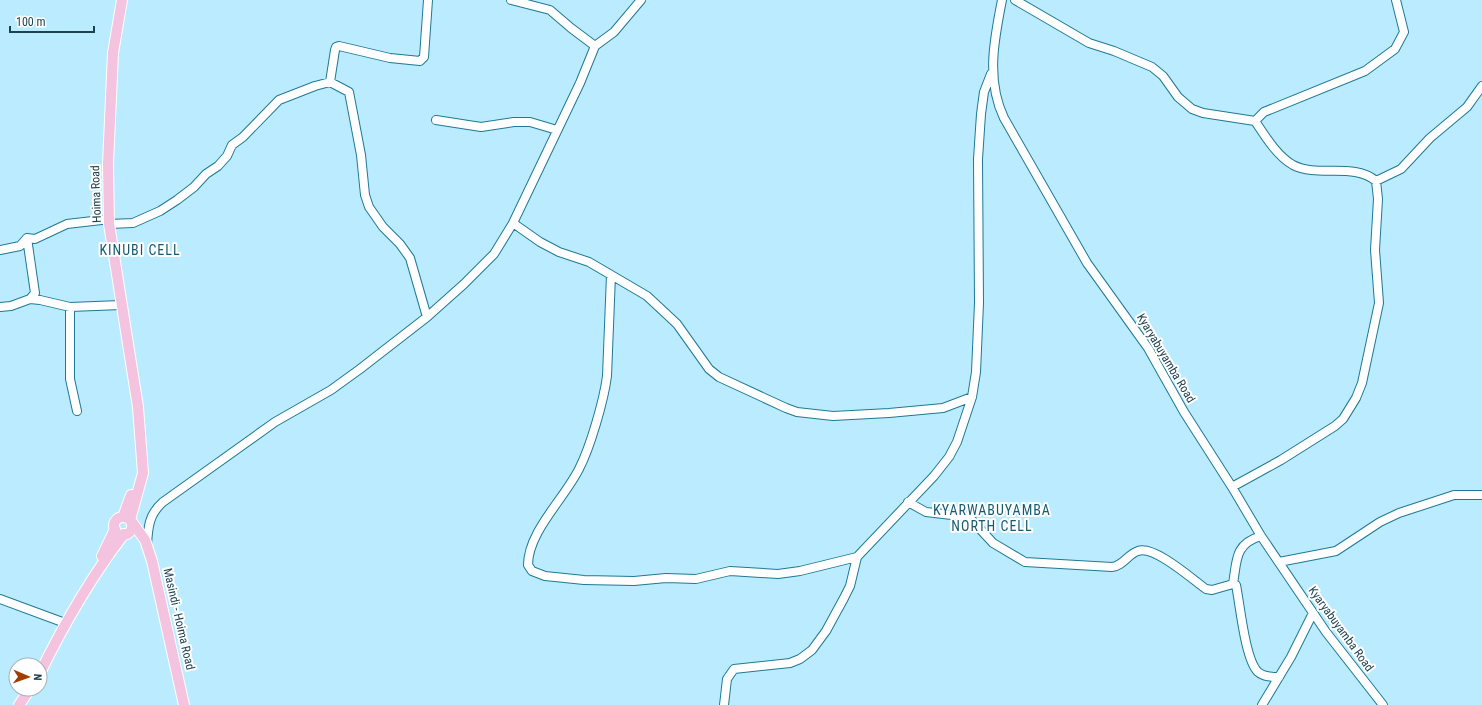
<svg xmlns="http://www.w3.org/2000/svg" width="1482" height="705" font-family="'Roboto Condensed',sans-serif">
	<style>
		.lines { fill: none; stroke-linecap: round; stroke-linejoin: round }
		.minor-casing { stroke: #1d7996; stroke-width: 10 }
		.major-casing { stroke: #fff; stroke-width: 12 }
		.minor { stroke: #fff; stroke-width: 8 }
		.major { stroke: #f3c3df; stroke-width: 10 }
		.labels { text-anchor: middle; stroke-width: 4; stroke-linejoin: round; paint-order: stroke }
		.street-label { font-size: 12px; fill: #1e414e; stroke: #fff }
		.quarter-label { font-size: 14px; letter-spacing: 1px; fill: #175b71; stroke: #fff }
	</style>
	<rect width="100%" height="100%" fill="#bbebfe"/>
	<g class="lines">
		<g class="minor-casing">
			<path id="minor" d="M 511,0 L 550,10 L 571,28 L 595,46
				M 1002,0 C 994,40 986,80 1004,118 L 1087,263 L 1148,348 L 1184,412 L 1232,487 L 1261,536 L 1326,632 L 1383,705
				M 1015,0 L 1089,43 L 1114,51 L 1152,67 L 1163,76 L 1178,97 L 1192,109 L 1203,113 L 1255,121
				M 330,82 L 335,50 L 336,47 L 339,46 L 390,58 L 420,61 L 424,57 L 428,0
				M 436,120 L 481,127 L 514,122 L 530,122 L 557,130
				M 1376,181 L 1401,169 L 1430,138 L 1467,107 L 1482,86
				M 513,223 L 540,242 L 559,252 L 589,262 L 647,296 L 677,324 L 709,369 L 719,377 L 786,408 L 797,412 L 833,416 L 889,413 L 943,408 L 972,397
				M 109,224 L 133,223 L 160,211 L 177,200 L 194,187 L 206,174 L 218,166 L 227,156 L 232,145 L 243,137 L 279,100 L 315,86 L 330,82 L 349,92 L 361,155 L 365,195 L 369,207 L 383,227 L 400,244 L 410,258 L 427,317
				M 27,238 L 35,293 L 30,299 L 40,300 L 70,307 L 121,305
				M 0,250 L 20,246 L 27,238 L 35,239 L 67,224 L 110,219
				M 611,275 L 607,376 C 604,400 590,448 579,469 C 564,499 528,532 528,565 L 532,571 L 545,576 L 584,580 L 634,581 L 666,578 L 696,579 L 730,571 L 778,574 L 800,571 L 857,557
				M 0,307 L 11,306 L 30,299
				M 70,307 L 70,379 L 77,411
				M 1232,487 L 1281,460 L 1335,426 L 1343,419 L 1356,398 L 1362,383 L 1379,303 L 1375,250 L 1378,199 L 1376,181 C 1354,162 1318,178 1293,165 C 1277,156 1265,136 1255,121 L 1264,112 L 1365,71 L 1395,49 L 1404,32 L 1396,0
				M 908,502 L 926,512 L 969,517 L 993,543 L 1025,562 L 1112,567 C 1123,566 1128,554 1138,551 C 1154,545 1192,579 1206,589 L 1212,590 L 1233,584
				M 1261,536 C 1234,544 1237,561 1233,584 L 1236,585 C 1240,604 1245,660 1258,672 C 1264,677 1272,677 1279,677
				M 147,545 C 148,527 149,514 163,502 L 275,422 L 331,390 L 360,369 L 427,317 L 464,284 L 494,254 L 513,223 L 580,83 L 595,46 L 614,32 L 641,0
				M 1279,562 L 1336,551 L 1380,522 L 1399,513 L 1454,495 L 1482,495
				M 0,599 L 65,623
				M 724,705 L 727,679 L 734,669 L 790,663 L 800,659 L 812,650 L 826,631 L 844,598 L 850,586 L 857,557 L 934,476 L 949,457 L 957,442 L 972,397 L 976,372 L 979,303 L 978,159 L 981,114 L 984,92 L 991,74
				M 1262,705 L 1291,657 L 1313,613"/>
		</g>
		<g class="major-casing">
			<path id="major" d="M 122,0 L 113,53 L 108,164 L 109,224 L 138,407 L 143,473 L 130,520
				M 123,517 L 131,495
				M114 526a9 9 0 1 1 18 0a9 9 0 1 1-18 0Z
				M 132,522 L 145,540 L 152,561 L 184,705
				M 102,556 L 115,529
				M 40,673 C 64,624 91,577 124,534
				M 19,705 L 30,689"/>
		</g>
		<use href="#minor" class="minor"/>
		<use href="#major" class="major"/>
	</g>
	<g class="labels">
		<g class="street-label">
			<text transform="translate(96 194) rotate(-92)" y="4">Hoima Road</text>
			<text transform="translate(1166 358) rotate(59)" y="4">Kyaryabuyamba Road</text>
			<text transform="translate(179 619) rotate(77)" y="4">Masindi - Hoima Road</text>
			<text transform="translate(1341 629) rotate(54)" y="4">Kyaryabuyamba Road</text>
		</g>
		<g class="quarter-label">
			<text x="140" y="255">KINUBI CELL</text>
			<text x="992" y="515">KYARWABUYAMBA<tspan x="992" dy="16">NORTH CELL</tspan></text>
		</g>
	</g>
	<g transform="translate(28 677) rotate(92)"><circle r="19" fill="#ffffff" stroke="#a5b3b8"/>
	<path d="M0-3L7 15L0 10L-7 15Z" fill="#a03d00"/>
	<text y="-6" font-size="11" font-weight="bold" text-anchor="middle" fill="#1e414e">N</text>
	</g>
	<path d="M10 26v6h84v-6" fill="none" stroke="#1e414e" stroke-width="2"/>
	<text x="16" y="26" font-size="12" fill="#1e414e" stroke="#ffffff" stroke-width="3" paint-order="stroke">100 m</text>
</svg>
